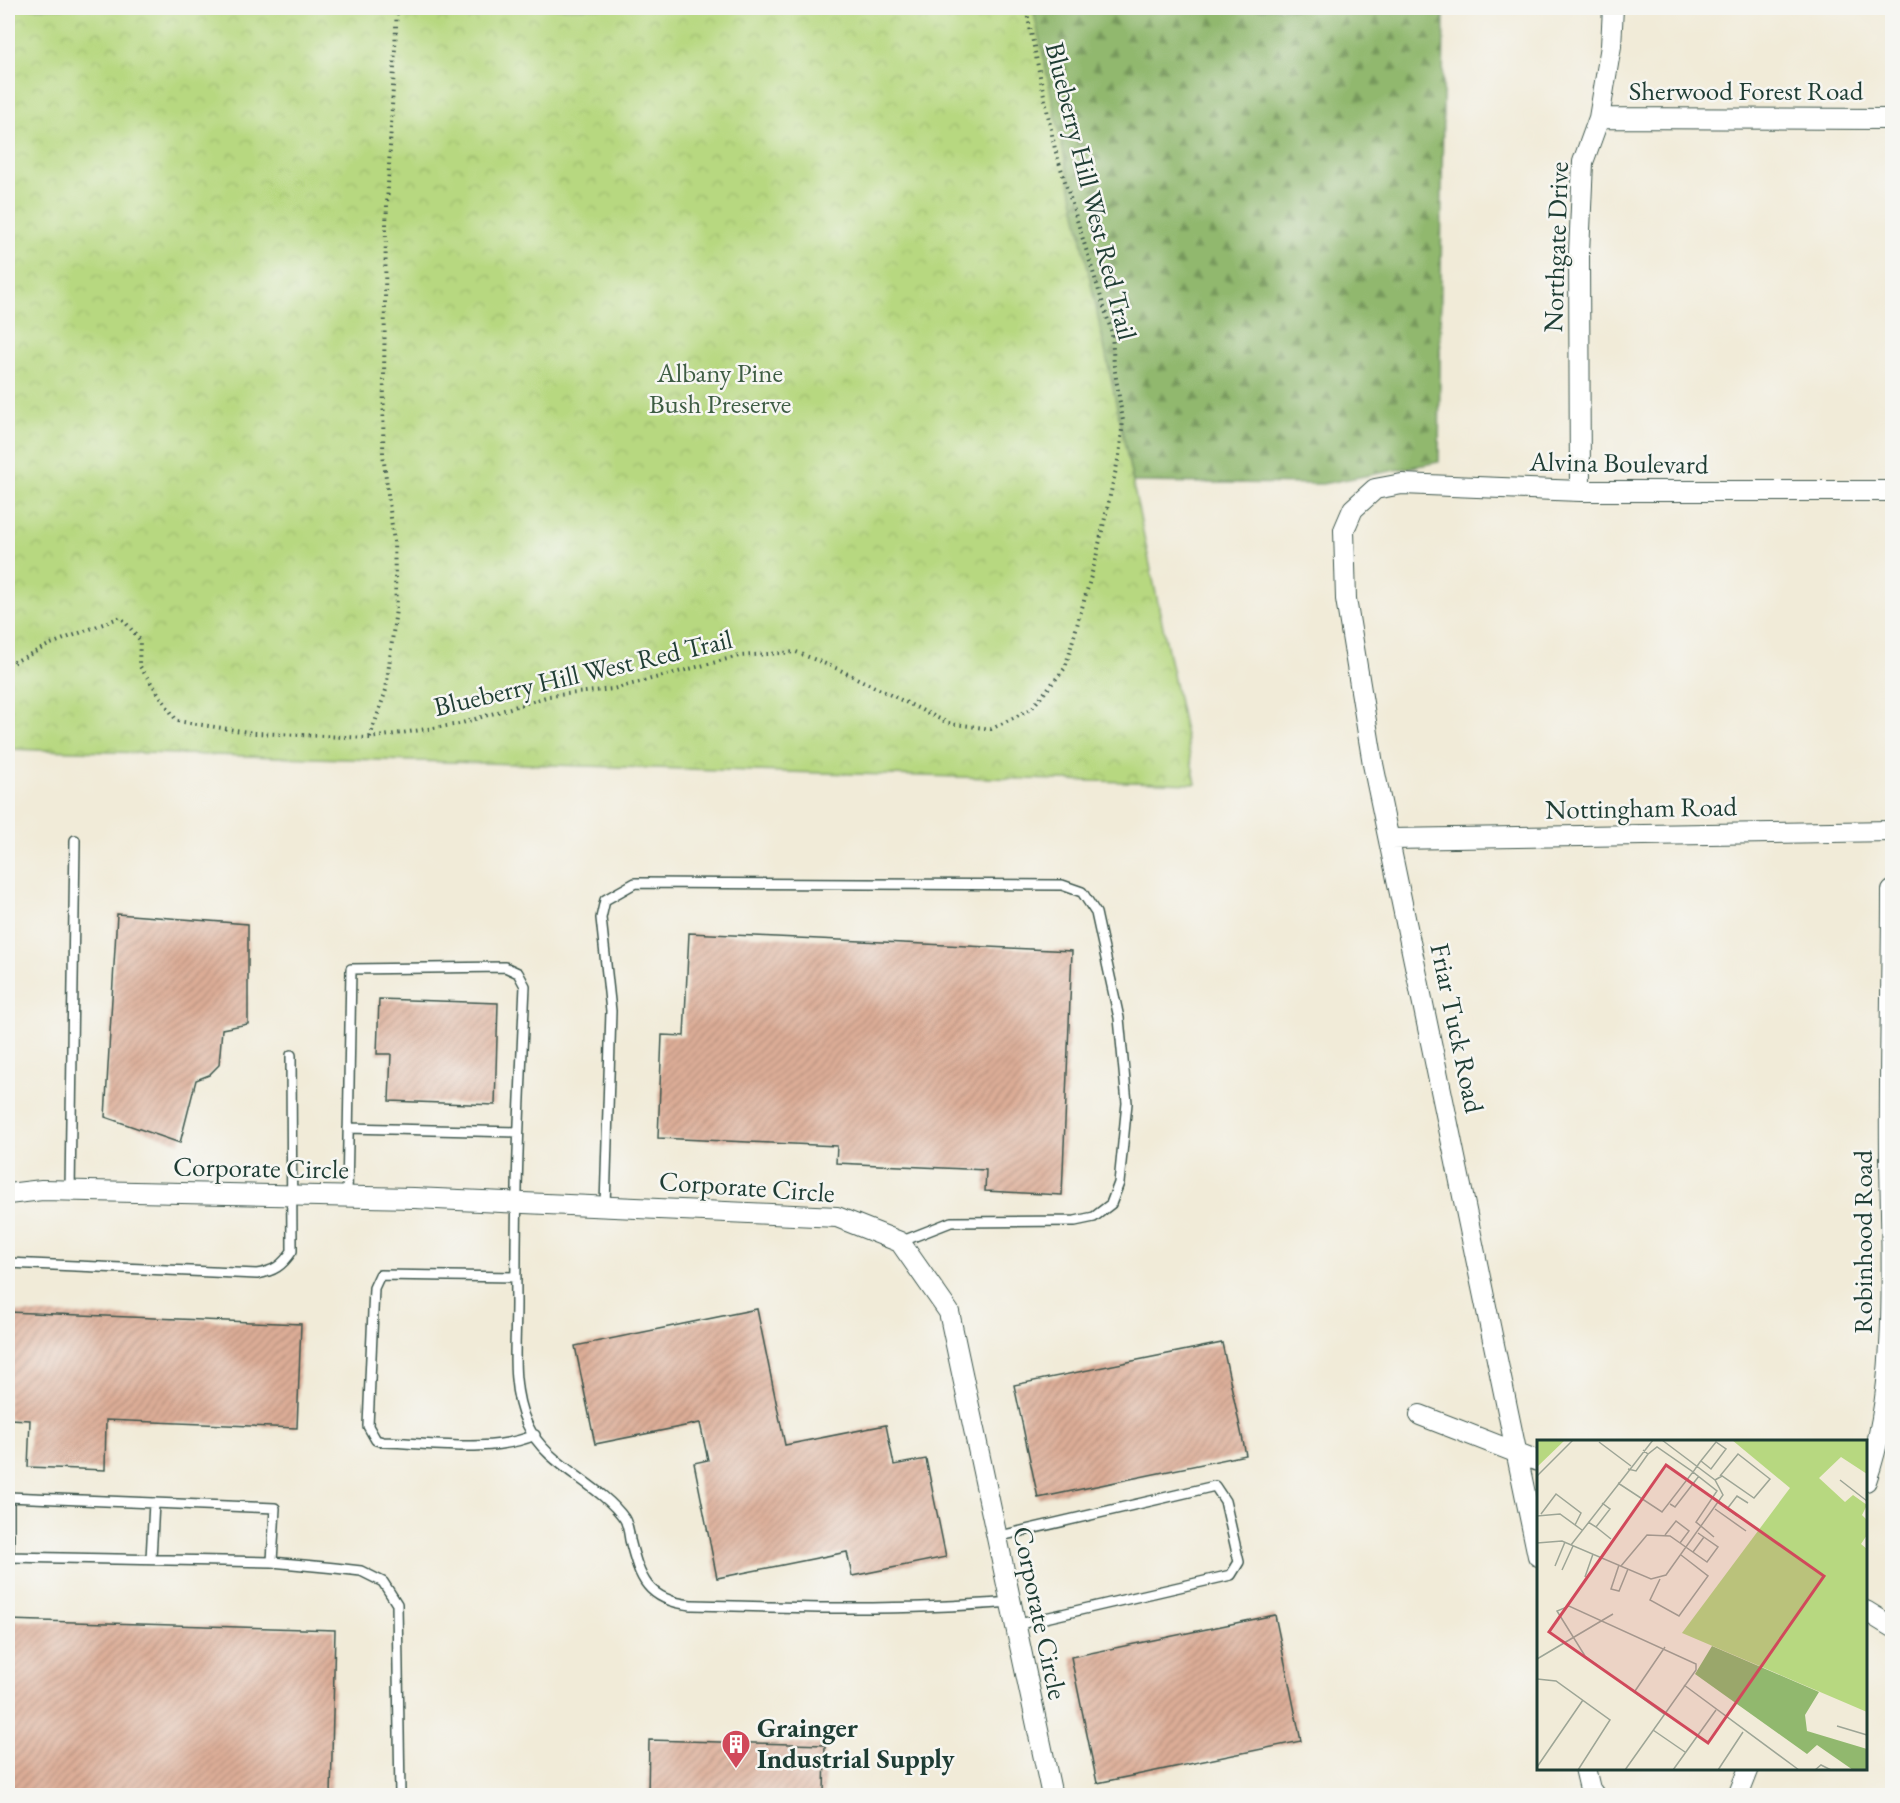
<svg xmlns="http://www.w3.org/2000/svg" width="1900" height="1803" font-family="'EB Garamond',serif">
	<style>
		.forest { fill: url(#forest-firs); stroke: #587a51; stroke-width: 1.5 }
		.park { fill: url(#park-crowns); stroke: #6b8a5a; stroke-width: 1.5 }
		.building { fill: url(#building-hatch) }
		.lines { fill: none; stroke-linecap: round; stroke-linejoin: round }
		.lane-casing { stroke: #3e574d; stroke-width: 12 }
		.street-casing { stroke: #3e574d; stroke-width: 22 }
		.path { stroke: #3e574d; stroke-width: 4; stroke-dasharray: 1.5 4.5; stroke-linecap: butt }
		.lane { stroke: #fff; stroke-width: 9 }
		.street { stroke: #fff; stroke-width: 20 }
		.labels { text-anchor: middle; stroke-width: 5; stroke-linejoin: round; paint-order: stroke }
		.street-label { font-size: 27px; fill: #1f3d34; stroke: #f6f6f2 }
		.park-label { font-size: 27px; fill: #3d5c43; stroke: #f6f6f2 }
		.poi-label { font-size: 27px; font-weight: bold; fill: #1f3d34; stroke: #f6f6f2; text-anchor: start }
		.inset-road { fill: none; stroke: #9da596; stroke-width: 1.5 }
		.view { fill: #d1495b; fill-opacity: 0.15; stroke: #d1495b; stroke-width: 3 }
		.inset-edge { fill: none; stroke: #1f3d34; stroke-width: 3 }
	</style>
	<defs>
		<pattern id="forest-firs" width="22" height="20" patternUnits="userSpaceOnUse" patternTransform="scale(1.5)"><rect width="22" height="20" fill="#91b86e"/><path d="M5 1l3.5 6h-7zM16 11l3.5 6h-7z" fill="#76975b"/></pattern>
		<pattern id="park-crowns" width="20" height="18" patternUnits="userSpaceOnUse" patternTransform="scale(1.5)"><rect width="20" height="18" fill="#b7d880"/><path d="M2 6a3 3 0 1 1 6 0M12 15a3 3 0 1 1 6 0" fill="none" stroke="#9dba6f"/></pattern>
		<pattern id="building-hatch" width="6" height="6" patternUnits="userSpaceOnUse" patternTransform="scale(1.5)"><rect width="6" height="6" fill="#ddad97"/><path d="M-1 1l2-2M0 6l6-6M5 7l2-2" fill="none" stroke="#b38e7c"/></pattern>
	</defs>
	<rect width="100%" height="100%" fill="#f6f6f2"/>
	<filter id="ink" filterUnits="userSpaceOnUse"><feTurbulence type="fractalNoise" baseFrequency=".0167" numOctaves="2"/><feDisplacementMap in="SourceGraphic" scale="12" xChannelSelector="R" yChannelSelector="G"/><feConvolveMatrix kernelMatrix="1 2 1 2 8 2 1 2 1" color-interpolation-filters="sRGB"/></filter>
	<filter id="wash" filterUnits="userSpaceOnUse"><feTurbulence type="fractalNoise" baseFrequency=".008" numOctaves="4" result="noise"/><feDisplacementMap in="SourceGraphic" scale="24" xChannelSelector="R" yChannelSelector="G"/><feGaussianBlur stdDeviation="1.35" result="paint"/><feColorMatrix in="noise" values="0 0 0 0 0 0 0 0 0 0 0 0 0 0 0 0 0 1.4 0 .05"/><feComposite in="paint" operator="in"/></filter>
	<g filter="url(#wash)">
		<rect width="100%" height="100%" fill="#f1ebd8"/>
		<path class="forest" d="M 1033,8 L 1444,8 L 1439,462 L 1322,484 L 1133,482 Z"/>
		<path class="park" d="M 8,8 L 1033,8 L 1196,784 L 8,749 Z"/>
		<g id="blocks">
			<path class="building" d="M 117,914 L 248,924 L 248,1024 L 222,1029 L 219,1065 L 209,1075 L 196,1080 L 180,1143 L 105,1117 Z
				M 689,933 L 1072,951 L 1062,1195 L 985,1191 L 986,1170 L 836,1163 L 837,1146 L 658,1138 L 662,1035 L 684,1036 Z
				M 379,999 L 498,1003 L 495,1105 L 389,1101 L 391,1054 L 377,1054 Z
				M 757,1309 L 785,1445 L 886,1425 L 894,1465 L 926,1459 L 946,1557 L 852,1576 L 847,1552 L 717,1578 L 694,1463 L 708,1460 L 700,1423 L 595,1444 L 575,1346 Z
				M 8,1312 L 301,1324 L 297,1428 L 106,1420 L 105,1470 L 28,1467 L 30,1420 L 8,1419 Z
				M 1222,1343 L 1246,1455 L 1038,1498 L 1014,1385 Z
				M 1275,1615 L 1301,1741 L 1097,1783 L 1071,1657 Z
				M 8,1620 L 335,1630 L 331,1796 L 8,1796 Z
				M 649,1740 L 825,1745 L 824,1796 L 648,1796 Z"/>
		</g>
	</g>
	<g filter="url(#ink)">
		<use href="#blocks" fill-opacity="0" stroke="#3e574d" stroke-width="1.5"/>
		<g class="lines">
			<g class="lane-casing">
				<path id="lane" d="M 348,1128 L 518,1132
					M 70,1191 L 75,840
					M 347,1197 L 351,969 L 505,967 L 518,973 L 525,986 C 520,1092 515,1197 516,1303 C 516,1343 510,1387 527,1424 C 546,1466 598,1482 624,1518 C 628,1524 629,1533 630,1540 C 640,1579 647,1600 691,1605 C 798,1608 903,1611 1010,1602
					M 605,1206 L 611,1011 L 601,918 L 605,900 L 635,883 L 1062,885 L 1082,892 L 1096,913 L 1119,1018 L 1127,1103 L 1119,1183 L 1111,1204 L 1094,1217 L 1075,1221 L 951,1222 L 900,1242
					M 8,1263 L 257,1274 C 274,1271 282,1266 292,1251 L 291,1055
					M 516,1277 L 380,1275 L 374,1288 L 368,1426 L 376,1440 L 383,1442 C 432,1443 490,1454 535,1435
					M 8,1497 L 275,1508 L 272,1562
					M 9,1497 L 9,1557
					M 996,1537 L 1215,1486 L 1225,1501 L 1239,1562 L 1231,1575 L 1015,1625
					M 8,1557 L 272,1562 L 335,1568 L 361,1571 L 383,1582 L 397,1604 L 400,1796
					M 151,1559 L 154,1503"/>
			</g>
			<g class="street-casing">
				<path id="street" d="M 1599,118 L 1892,119
					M 1580,491 L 1579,253 L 1583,162 L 1599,118 L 1611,46 L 1613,8
					M 1391,839 L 1892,831
					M 8,1194 L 42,1190 L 414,1198 L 837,1217 L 900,1242 L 949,1312 L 1052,1796
					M 1420,1415 L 1538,1461
					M 1866,1481 C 1900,1386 1891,1257 1890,1156 C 1889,1068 1892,979 1892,891
					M 1538,1556 L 1373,764 L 1346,599 L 1344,530 L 1353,509 L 1375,489 L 1402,484 L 1580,491 L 1892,491
					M 1866,1611 L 1892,1627
					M 1585,1768 L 1590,1789 L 1595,1796
					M 1738,1796 L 1749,1768"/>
			</g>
			<path class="path" d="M 8,665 L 51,644 L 121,617 L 140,640 L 139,665 L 177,721 L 254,733 L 370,738 L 459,724 L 549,696 L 613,689 L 739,656 L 796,652 L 838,669 L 948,723 L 991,729 L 1031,709 L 1065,668 L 1095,562 L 1119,456 L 1123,421 L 1114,366 L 1112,333 L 1055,149 L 1026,8
				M 370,737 L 386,690 L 396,609 L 394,542 L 383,454 L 386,225 L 397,8"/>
			<use href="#lane" class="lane"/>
			<use href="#street" class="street"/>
		</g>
	</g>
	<defs>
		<g id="building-pin" transform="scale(1.5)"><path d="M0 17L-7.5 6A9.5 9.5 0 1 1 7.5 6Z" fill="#d1495b" stroke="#f6f6f2"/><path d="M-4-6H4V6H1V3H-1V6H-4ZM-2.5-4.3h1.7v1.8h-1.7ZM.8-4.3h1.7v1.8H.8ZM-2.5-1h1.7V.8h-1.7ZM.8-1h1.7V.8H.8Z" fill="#fff"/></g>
	</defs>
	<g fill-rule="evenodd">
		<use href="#building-pin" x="736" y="1744"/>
	</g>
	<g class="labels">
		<g class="street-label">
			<text x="1746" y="100">Sherwood Forest Road</text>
			<text transform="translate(1091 191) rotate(76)" y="9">Blueberry Hill West Red Trail</text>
			<text transform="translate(1556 247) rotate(-88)" y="9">Northgate Drive</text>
			<text transform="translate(1619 463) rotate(1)" y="9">Alvina Boulevard</text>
			<text transform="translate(583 673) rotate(-13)" y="9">Blueberry Hill West Red Trail</text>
			<text transform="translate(1641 808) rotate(-1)" y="9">Nottingham Road</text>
			<text transform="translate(1457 1028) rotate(78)" y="9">Friar Tuck Road</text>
			<text transform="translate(261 1168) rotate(1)" y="9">Corporate Circle</text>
			<text transform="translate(747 1187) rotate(4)" y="9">Corporate Circle</text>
			<text transform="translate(1863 1242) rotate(-90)" y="9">Robinhood Road</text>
			<text transform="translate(1040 1613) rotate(78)" y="9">Corporate Circle</text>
		</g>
		<g class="park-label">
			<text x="720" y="382">Albany Pine<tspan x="720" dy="31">Bush Preserve</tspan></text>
		</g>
		<g class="poi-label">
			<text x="757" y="1737">Grainger<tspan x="757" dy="31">Industrial Supply</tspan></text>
		</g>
	</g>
	<g transform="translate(1537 1440)">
		<rect width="330" height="330" fill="#f1ebd8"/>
		<path d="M 175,206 L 282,252 L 268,275 L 270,291 L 330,309 L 330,330 L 316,330 L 280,305 L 270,314 L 158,234 Z" fill="#91b86e"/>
		<path d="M 0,0 L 28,0 L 0,27 ZM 195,0 L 330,0 L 330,34 L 304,17 L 282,38 L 308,62 L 316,55 L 330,65 L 325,75 L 330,80 L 330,95 L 324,104 L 330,109 L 330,272 L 145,193 L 253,48 Z" fill="#b7d880"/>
		<path class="inset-road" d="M 62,2 L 94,26M 164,21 L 174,29 L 189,9 L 179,2 L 163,22 L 156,32 L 180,51 L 159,82 L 177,97M 91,29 L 99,31 L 111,14M 0,36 L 36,0M 178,40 L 185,36 L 217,58 L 233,39 L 201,14 L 183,36M 303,40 L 330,61M 81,43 L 125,72 L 156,32 L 120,7 L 111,14 L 106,10M 182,63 L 200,76M 133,64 L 138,67 L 162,36M 178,69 L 209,91M 190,69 L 200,56 L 211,63M 4,74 L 19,54 L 44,73 L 38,85M 0,76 L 23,74 L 45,90M 51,82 L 59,87 L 73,69 L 65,63M 59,87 L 74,99M 128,95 L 139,81 L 152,91 L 143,103M 0,103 L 25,101 L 114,139 L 129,135 L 186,55 L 178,40 L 125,0M 34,105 L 116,0M 156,112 L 167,97M 82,125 L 74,149 L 82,151 L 91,129M 18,126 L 28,102M 84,126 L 110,95 L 133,96 L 170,122 L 181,107 L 161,93M 25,130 L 36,106M 48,137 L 56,114M 123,139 L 113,160 L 142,176 L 171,136 L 144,115M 0,219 L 76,174M 0,239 L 19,241 L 73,280 L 41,330M 0,241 L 0,264M 147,245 L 262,330M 98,251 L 128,207M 300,286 L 330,295M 116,290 L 148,312M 0,327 L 46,260M 88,330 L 159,230 L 159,224 L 32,166 L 20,171 L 48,216 L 127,274M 136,330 L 179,270M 181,330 L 206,292M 278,330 L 284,325 L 294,330"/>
		<path class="view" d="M 129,25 L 287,136 L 171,303 L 12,192 Z"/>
		<rect width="330" height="330" class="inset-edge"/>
	</g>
	<rect width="1900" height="1803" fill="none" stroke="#f6f6f2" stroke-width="30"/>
</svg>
